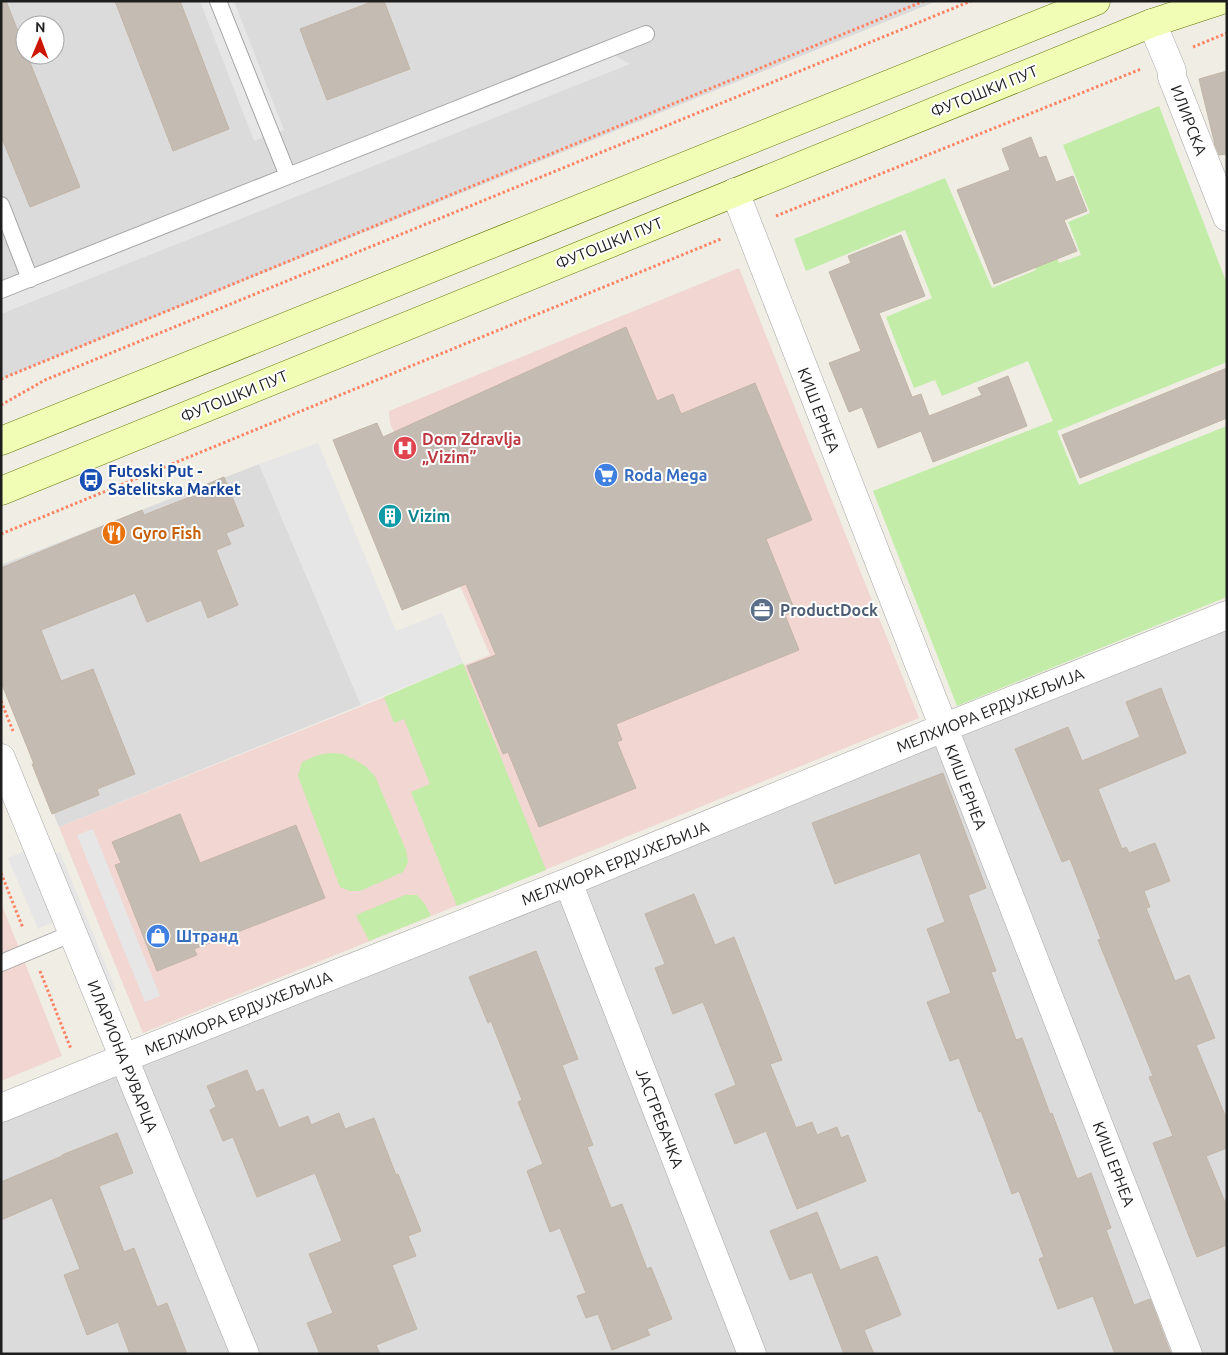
<svg xmlns="http://www.w3.org/2000/svg" width="1228" height="1355" font-family="Ubuntu,sans-serif">
	<style>
		.residential { fill: #dcdbdb; fill-rule: evenodd }
		.commercial { fill: #f1d6d2 }
		.grass { fill: #c2eca7 }
		.parking { fill: #e6e6e6 }
		.building { fill: #c4bcb3; stroke: #c2b5a5 }
		.lines { fill: none; stroke-linecap: round; stroke-linejoin: round }
		.lane-casing { stroke: #a5a5a5; stroke-width: 18 }
		.street-casing { stroke: #a5a5a5; stroke-width: 29 }
		.secondary-casing { stroke: #607a00; stroke-width: 29 }
		.path { stroke: #ff8465; stroke-width: 3; stroke-dasharray: 2.5 2.5; stroke-linecap: butt }
		.lane { stroke: #fff; stroke-width: 16 }
		.street { stroke: #fff; stroke-width: 28 }
		.secondary { stroke: #f1fcb5; stroke-width: 28 }
		.labels { text-anchor: middle; stroke-width: 4; stroke-linejoin: round; paint-order: stroke }
		.street-label { font-size: 16px; fill: #1e1e1e; stroke: #fff }
		.health-label { font-size: 16px; font-weight: bold; fill: #be3a42; stroke: #fff; text-anchor: start }
		.transit-label { font-size: 16px; font-weight: bold; fill: #164399; stroke: #fff; text-anchor: start }
		.shop-label { font-size: 16px; font-weight: bold; fill: #366cbe; stroke: #fff; text-anchor: start }
		.culture-label { font-size: 16px; font-weight: bold; fill: #0d838f; stroke: #fff; text-anchor: start }
		.food-label { font-size: 16px; font-weight: bold; fill: #c56008; stroke: #fff; text-anchor: start }
		.service-label { font-size: 16px; font-weight: bold; fill: #4e5e75; stroke: #fff; text-anchor: start }
	</style>
	<rect width="100%" height="100%" fill="#efede4"/>
	<path class="residential" d="M 1,1 L 937,1 L 1,379 ZM 25,25 L 55,25 L 55,55 L 25,55 Z
		M 259,464 L 361,705 L 59,827 L 1,682 L 1,565 Z
		M 1227,628 L 1227,1354 L 1,1354 L 1,1119 Z"/>
	<path class="commercial" d="M 739,268 L 919,718 L 143,1033 L 59,827 L 490,655 L 390,423 L 389,411 Z
		M 1,903 L 62,1056 L 1,1081 Z"/>
	<path class="grass" d="M 1159,106 L 1227,284 L 1227,362 L 1057,431 L 1079,485 L 1227,426 L 1227,597 L 957,706 L 873,491 L 1053,421 L 1028,361 L 942,396 L 935,380 L 914,388 L 886,317 L 932,298 L 905,230 L 806,271 L 794,239 L 945,178 L 992,288 L 1036,270 L 1032,258 L 1053,250 L 1059,263 L 1081,255 L 1068,222 L 1090,213 L 1063,145 Z
		M 463,663 L 546,870 L 457,906 L 411,792 L 430,784 L 404,719 L 394,723 L 384,697 Z
		M 330,753 L 343,754 L 353,759 L 365,766 L 375,776 L 406,850 L 408,862 L 403,872 L 360,891 L 350,891 L 340,887 L 298,776 L 302,762 L 318,755 Z
		M 405,895 L 417,895 L 425,904 L 431,916 L 369,941 L 356,915 Z"/>
	<path class="parking" d="M 200,1 L 234,1 L 284,130 L 254,141 Z
		M 605,50 L 630,64 L 1,314 L 1,290 Z
		M 318,443 L 396,631 L 442,613 L 463,663 L 361,705 L 259,464 Z
		M 93,829 L 160,996 L 145,1002 L 77,835 Z
		M 37,846 L 42,858 L 60,852 L 116,990 L 99,997 L 66,916 L 38,929 L 8,858 Z"/>
	<path class="building" d="M 1,1 L 6,1 L 25,49 L 25,55 L 27,55 L 80,187 L 30,207 L 1,136 Z
		M 115,1 L 180,1 L 229,129 L 173,151 Z
		M 374,1 L 384,1 L 410,69 L 327,100 L 300,29 Z
		M 1227,71 L 1227,154 L 1219,155 L 1215,145 L 1199,79 Z
		M 1031,137 L 1039,158 L 1046,156 L 1056,182 L 1073,176 L 1087,211 L 1064,220 L 1077,251 L 994,284 L 957,190 L 1010,170 L 1002,149 Z
		M 901,235 L 925,296 L 879,313 L 912,397 L 921,394 L 929,416 L 982,395 L 978,388 L 1008,376 L 1027,426 L 933,462 L 921,431 L 878,448 L 862,407 L 849,412 L 829,363 L 861,351 L 829,272 L 851,263 L 848,256 Z
		M 626,327 L 657,401 L 673,394 L 681,414 L 755,383 L 812,520 L 766,539 L 795,611 L 785,615 L 799,650 L 616,724 L 622,740 L 617,742 L 636,788 L 539,827 L 508,752 L 503,754 L 467,666 L 496,655 L 466,584 L 402,610 L 333,440 L 377,423 L 383,437 Z
		M 1227,368 L 1227,418 L 1080,478 L 1062,435 Z
		M 224,477 L 244,526 L 226,533 L 231,544 L 216,550 L 238,605 L 208,618 L 201,600 L 147,622 L 135,593 L 41,630 L 61,681 L 93,669 L 135,774 L 97,789 L 99,795 L 52,814 L 32,764 L 34,764 L 1,682 L 1,568 L 142,510 L 144,515 L 200,493 L 198,488 Z
		M 1161,688 L 1186,753 L 1098,789 L 1122,849 L 1126,847 L 1129,853 L 1155,843 L 1170,881 L 1144,891 L 1150,907 L 1146,908 L 1175,981 L 1189,975 L 1215,1038 L 1196,1045 L 1227,1120 L 1227,1148 L 1206,1156 L 1227,1207 L 1227,1245 L 1197,1257 L 1153,1143 L 1173,1136 L 1149,1077 L 1153,1076 L 1098,940 L 1101,939 L 1070,859 L 1062,862 L 1015,749 L 1068,727 L 1082,761 L 1140,737 L 1126,702 Z
		M 943,773 L 986,888 L 968,895 L 996,971 L 991,972 L 1016,1040 L 1022,1038 L 1050,1114 L 1052,1113 L 1077,1179 L 1091,1173 L 1111,1228 L 1106,1230 L 1134,1305 L 1150,1299 L 1171,1354 L 1115,1354 L 1093,1296 L 1058,1309 L 1039,1259 L 1044,1257 L 1019,1191 L 1012,1194 L 981,1111 L 979,1112 L 959,1058 L 950,1061 L 927,1002 L 951,993 L 927,929 L 945,922 L 920,853 L 835,884 L 812,823 Z
		M 180,814 L 200,863 L 296,825 L 325,898 L 194,949 L 197,955 L 157,971 L 115,865 L 121,863 L 112,842 Z
		M 694,894 L 715,945 L 734,937 L 782,1060 L 770,1064 L 796,1128 L 812,1122 L 817,1135 L 837,1127 L 841,1138 L 848,1135 L 866,1181 L 797,1209 L 766,1131 L 735,1144 L 715,1094 L 736,1085 L 703,1002 L 673,1014 L 655,968 L 665,964 L 645,914 Z
		M 536,951 L 578,1059 L 562,1065 L 593,1145 L 587,1147 L 611,1208 L 622,1204 L 647,1269 L 651,1267 L 672,1319 L 647,1329 L 650,1335 L 612,1350 L 598,1314 L 586,1318 L 577,1296 L 586,1293 L 560,1228 L 550,1232 L 527,1171 L 543,1164 L 518,1102 L 522,1100 L 491,1021 L 488,1023 L 469,977 Z
		M 247,1070 L 256,1092 L 263,1089 L 279,1128 L 308,1116 L 311,1125 L 339,1113 L 345,1129 L 374,1118 L 396,1175 L 398,1174 L 421,1231 L 408,1236 L 416,1256 L 392,1265 L 417,1329 L 376,1345 L 380,1354 L 320,1354 L 307,1323 L 333,1313 L 309,1254 L 342,1241 L 315,1173 L 257,1197 L 233,1137 L 223,1141 L 210,1110 L 216,1107 L 207,1086 Z
		M 117,1133 L 133,1173 L 99,1186 L 124,1252 L 134,1248 L 157,1307 L 167,1303 L 187,1354 L 130,1354 L 118,1322 L 87,1335 L 64,1275 L 80,1269 L 52,1198 L 1,1220 L 1,1182 L 62,1156 L 62,1155 Z
		M 817,1212 L 840,1270 L 877,1256 L 901,1315 L 864,1330 L 874,1354 L 844,1354 L 812,1272 L 790,1280 L 770,1231 Z"/>
	<g class="lines">
		<g class="lane-casing">
			<path id="lane" d="M 288,176 L 646,34
				M 1,205 L 30,279
				M 1,290 L 288,176 L 218,1
				M 1,963 L 73,933"/>
		</g>
		<g class="street-casing">
			<path id="street" d="M 1152,23 L 1172,71 L 1172,77 L 1227,217
				M 735,192 L 1188,1354
				M 1,758 L 245,1354
				M 568,882 L 752,1354
				M 1,1108 L 124,1058 L 568,882 L 943,728 L 1227,615"/>
		</g>
		<g class="secondary-casing">
			<path id="secondary" d="M 1,441 L 1096,1
				M 1,491 L 1152,23 L 1219,1"/>
		</g>
		<path class="path" d="M 1193,47 L 1227,33
			M 776,216 L 1141,69
			M 1,379 L 924,1
			M 1,405 L 45,380 L 971,1
			M 1,534 L 721,239
			M 1,701 L 13,731
			M 1,873 L 23,928
			M 40,971 L 71,1049"/>
		<use href="#lane" class="lane"/>
		<use href="#street" class="street"/>
		<use href="#secondary" class="secondary"/>
	</g>
	<defs>
		<g id="hospital-disc" transform="scale(1.25)"><circle r="9.5" fill="#e0444e" stroke="#fff"/><path d="M-5-5h3v3.5h4V-5h3V5h-3V1.5h-4V5h-3Z" fill="#fff"/></g>
		<g id="supermarket-disc" transform="scale(1.25)"><circle r="9.5" fill="#3f7fe0" stroke="#fff"/><path d="M-6-5.5h2.5l.6 2H6L4.5 2H-2.5L-4.4-4H-6ZM-1.5 3.2a1.3 1.3 0 1 0 .1 0ZM3 3.2a1.3 1.3 0 1 0 .1 0Z" fill="#fff"/></g>
		<g id="bus-disc" transform="scale(1.25)"><circle r="9.5" fill="#1a4fb4" stroke="#fff"/><path d="M-5-6H5V4H4V6H2V4H-2V6H-4V4H-5ZM-3.5-4V0h7V-4ZM-3.5 1.2v1.5H-2V1.2ZM2 1.2v1.5H3.5V1.2Z" fill="#fff"/></g>
		<g id="building-disc" transform="scale(1.25)"><circle r="9.5" fill="#0f9aa8" stroke="#fff"/><path d="M-4-6H4V6H1V3H-1V6H-4ZM-2.5-4.3h1.7v1.8h-1.7ZM.8-4.3h1.7v1.8H.8ZM-2.5-1h1.7V.8h-1.7ZM.8-1h1.7V.8H.8Z" fill="#fff"/></g>
		<g id="restaurant-disc" transform="scale(1.25)"><circle r="9.5" fill="#e8710a" stroke="#fff"/><path d="M-5-6h1v4h1v-4h1v4h1v-4h1v5L-1.5 .5V6h-2V.5L-5-1ZM5-6V6H3V1.5H1.5Q1.5-4 5-6Z" fill="#fff"/></g>
		<g id="office-disc" transform="scale(1.25)"><circle r="9.5" fill="#5c6f8a" stroke="#fff"/><path d="M-6-3h4V-5.5h4V-3h4V5H-6ZM-1-4.5V-3h2v-1.5ZM-6 0V1H6V0Z" fill="#fff"/></g>
		<g id="shop-disc" transform="scale(1.25)"><circle r="9.5" fill="#3f7fe0" stroke="#fff"/><path d="M-5-2.5h2.3a2.7 3.5 0 0 1 5.4 0H5L5.5 6h-11ZM-1.5-2.5h3a1.5 2.3 0 0 0-3 0Z" fill="#fff"/></g>
	</defs>
	<g fill-rule="evenodd">
		<use href="#hospital-disc" x="405" y="448"/>
		<use href="#supermarket-disc" x="606" y="475"/>
		<use href="#bus-disc" x="91" y="480"/>
		<use href="#building-disc" x="390" y="516"/>
		<use href="#restaurant-disc" x="114" y="533"/>
		<use href="#office-disc" x="762" y="610"/>
		<use href="#shop-disc" x="158" y="936"/>
	</g>
	<g class="labels">
		<g class="street-label">
			<text transform="translate(984 91) rotate(-22)" y="6">ФУТОШКИ ПУТ</text>
			<text transform="translate(1189 120) rotate(69)" y="6">ИЛИРСКА</text>
			<text transform="translate(609 243) rotate(-22)" y="6">ФУТОШКИ ПУТ</text>
			<text transform="translate(234 396) rotate(-22)" y="6">ФУТОШКИ ПУТ</text>
			<text transform="translate(819 410) rotate(69)" y="6">КИШ ЕРНЕА</text>
			<text transform="translate(990 710) rotate(-22)" y="6">МЕЛХИОРА ЕРДУЈХЕЉИЈА</text>
			<text transform="translate(966 787) rotate(69)" y="6">КИШ ЕРНЕА</text>
			<text transform="translate(615 863) rotate(-22)" y="6">МЕЛХИОРА ЕРДУЈХЕЉИЈА</text>
			<text transform="translate(238 1013) rotate(-22)" y="6">МЕЛХИОРА ЕРДУЈХЕЉИЈА</text>
			<text transform="translate(123 1056) rotate(68)" y="6">ИЛАРИОНА РУВАРЦА</text>
			<text transform="translate(660 1118) rotate(69)" y="6">ЈАСТРЕБАЧКА</text>
			<text transform="translate(1114 1164) rotate(69)" y="6">КИШ ЕРНЕА</text>
		</g>
		<g class="health-label">
			<text x="422" y="445">Dom Zdravlja<tspan x="422" dy="18">„Vizim”</tspan></text>
		</g>
		<g class="transit-label">
			<text x="108" y="477">Futoski Put -<tspan x="108" dy="18">Satelitska Market</tspan></text>
		</g>
		<g class="shop-label">
			<text x="624" y="481">Roda Mega</text>
			<text x="176" y="942">Штранд</text>
		</g>
		<g class="culture-label">
			<text x="408" y="522">Vizim</text>
		</g>
		<g class="food-label">
			<text x="132" y="539">Gyro Fish</text>
		</g>
		<g class="service-label">
			<text x="780" y="616">ProductDock</text>
		</g>
	</g>
	<rect width="1228" height="1355" fill="none" stroke="#1e1e1e" stroke-width="5"/>
	<g transform="translate(40 40) rotate(1)"><circle r="24" fill="#ffffff" stroke="#a5a5a5"/>
	<path d="M0-4L9 19L0 12L-9 19Z" fill="#cc1500"/>
	<text y="-8" font-size="14" font-weight="bold" text-anchor="middle" fill="#1e1e1e">N</text>
	</g>
</svg>
